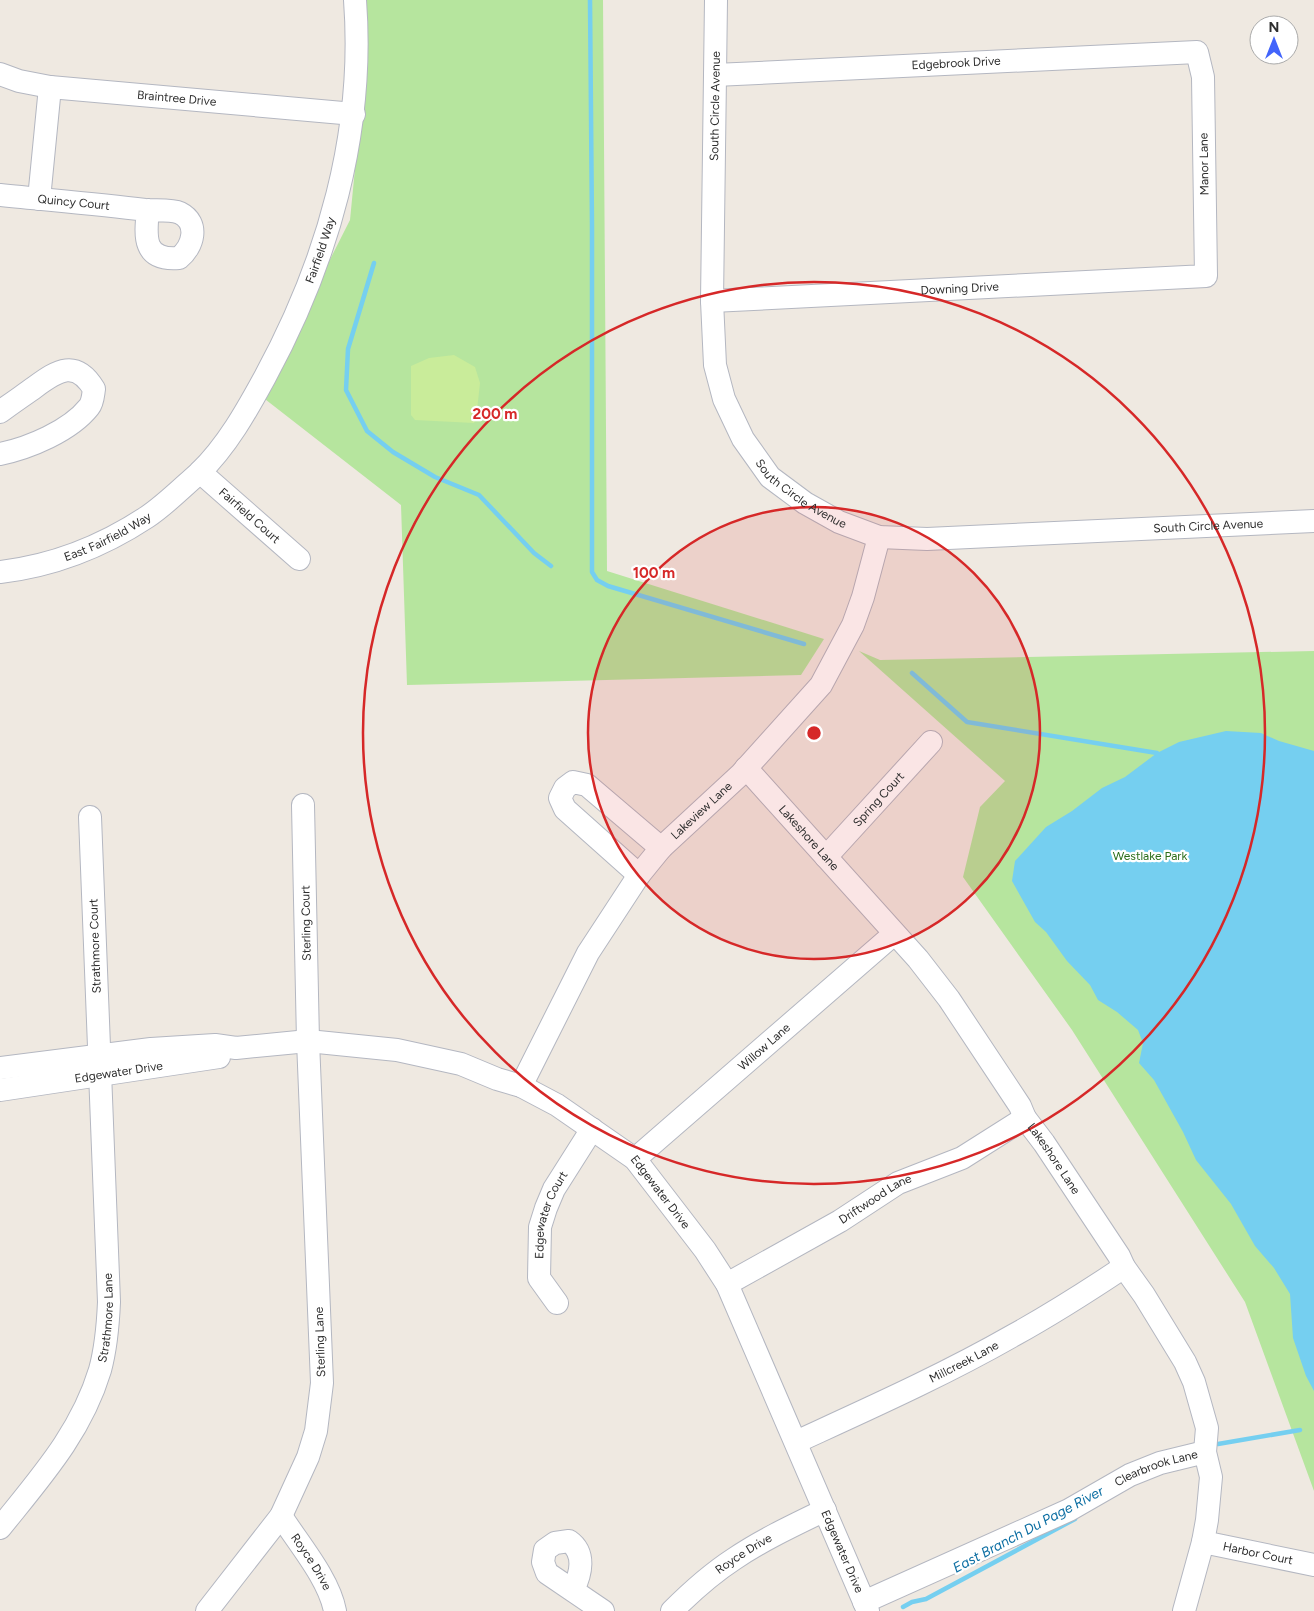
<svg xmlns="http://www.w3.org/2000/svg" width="1314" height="1611" font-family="Figtree,sans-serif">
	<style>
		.green { fill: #b6e59e }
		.pitch { fill: #c9ec9a }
		.water { fill: #75cff0 }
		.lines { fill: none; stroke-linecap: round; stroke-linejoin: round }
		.stream { stroke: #75cff0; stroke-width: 4.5 }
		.minor-casing { stroke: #b4b7c1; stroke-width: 24 }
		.minor { stroke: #fff; stroke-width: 22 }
		.ring { fill: none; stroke: #d62828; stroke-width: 2.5 }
		.labels { text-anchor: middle; stroke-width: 4.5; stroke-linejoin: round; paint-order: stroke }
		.street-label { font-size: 12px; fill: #2e2e2e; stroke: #fff }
		.park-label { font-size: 12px; fill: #2c6e1b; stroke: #fff }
		.water-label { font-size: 14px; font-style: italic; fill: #0d6fa3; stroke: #fff }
		.centre { fill: #d62828; stroke: #fff; stroke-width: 2.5 }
		.ring-label { font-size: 15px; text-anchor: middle; font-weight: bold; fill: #d62828; stroke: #fff; stroke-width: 4.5; stroke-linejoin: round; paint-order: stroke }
	</style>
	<rect width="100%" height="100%" fill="#efe9e1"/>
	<path class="green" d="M 359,0 L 603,0 L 607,571 L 824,639 L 801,675 L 407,685 L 401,505 L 261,396 L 350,220 L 366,56 Z
		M 859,651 L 880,660 L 1314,651 L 1314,1491 L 1245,1302 L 1072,1030 L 963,877 L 980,807 L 1005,781 Z"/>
	<path class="pitch" d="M 454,355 L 475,367 L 480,383 L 476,419 L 474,423 L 415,420 L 411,415 L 411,366 L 429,358 Z"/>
	<path class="water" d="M 1226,731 L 1261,733 L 1279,741 L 1314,751 L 1314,1391 L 1306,1376 L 1293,1338 L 1290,1294 L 1274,1268 L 1255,1246 L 1231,1204 L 1196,1160 L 1183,1132 L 1154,1080 L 1139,1063 L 1143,1043 L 1138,1030 L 1117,1012 L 1098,1000 L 1090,985 L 1067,961 L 1046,932 L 1035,922 L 1012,881 L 1015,861 L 1046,827 L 1072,811 L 1102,788 L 1125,777 L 1157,753 L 1179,742 Z"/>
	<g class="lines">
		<path class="stream" d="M 590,0 L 592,226 L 592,572 L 597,580 L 608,586 L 804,644
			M 374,263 L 348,349 L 346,390 L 367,431 L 393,452 L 435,477 L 479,495 L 534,553 L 551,566
			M 912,673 L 967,722 L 1157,753 L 1159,756
			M 1218,1444 L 1300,1430
			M 903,1607 L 912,1602 L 926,1599 L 1075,1519"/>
		<g class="minor-casing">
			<g id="minor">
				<path id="s1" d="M 716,0 L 712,301 L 715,365 L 724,399 L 743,439 L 770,477 L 805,503 L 839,522 L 879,537 L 927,539 L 1314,521"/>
				<path id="s2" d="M 0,74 L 19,81 L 50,87 L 354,114"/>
				<path id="s3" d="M 0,195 C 48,200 97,204 145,210 C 156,211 171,209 180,213 C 200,223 193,247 179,258 C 143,261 145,237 148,210"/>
				<path d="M 39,199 L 50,87"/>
				<path id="s4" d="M 712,301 L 1206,276 L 1203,77 L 1197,52 L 715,75"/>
				<path d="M 0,412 C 12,403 24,395 35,387 C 58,370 76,359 94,389 C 93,395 93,402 89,407 C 70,431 29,448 0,454"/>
				<path id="s5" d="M 200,472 L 299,559"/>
				<path id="s6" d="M 0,572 C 52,566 103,546 147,517 C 164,506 184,486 199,473 C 227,446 247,410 265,377 C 328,261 365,132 355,0"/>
				<path id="s7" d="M 746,768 L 918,959 L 949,999 L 1020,1106 L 1025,1118 L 1044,1143 L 1119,1256 L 1124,1267 L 1144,1295 L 1185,1362 L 1194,1382 L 1207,1428 L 1205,1452 L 1211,1477 L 1207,1520 L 1203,1542 L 1184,1611"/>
				<path id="s8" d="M 826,857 L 931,742"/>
				<path d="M 639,875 L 565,809 L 560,798 L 565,788 L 573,782 L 587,785 L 661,848"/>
				<path id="s9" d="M 0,1068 L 151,1049 L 215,1045 L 236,1048 L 308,1041 L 397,1050 L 461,1064 L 497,1079 L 521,1086 L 557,1105 L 635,1159 L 705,1250 L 727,1284 L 868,1611"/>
				<path id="s10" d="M 521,1086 L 588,953 L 639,875 L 661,848 L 741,774 L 821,685 L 853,625 L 863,597 L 879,537"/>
				<path id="s11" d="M 0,1090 L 219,1057"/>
				<path id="s12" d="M 635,1159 L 894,934"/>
				<path id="s13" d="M 727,1284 L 840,1221 L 898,1183 L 962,1158 L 1025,1118"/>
				<path id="s14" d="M 557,1303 L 539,1278 L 540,1227 L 546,1208 L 554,1189 L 592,1129"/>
				<path id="s15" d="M 796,1442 C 870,1408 944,1375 1014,1335 C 1052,1314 1088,1291 1124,1267"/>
				<path id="s16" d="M 281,1516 C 299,1544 329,1579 335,1611"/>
				<path id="s17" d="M 0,1528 C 40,1478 81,1433 100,1370 C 106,1348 108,1325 109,1302 L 90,817"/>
				<path id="s18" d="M 1203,1542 L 1314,1565"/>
				<path d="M 573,1590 C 581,1574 586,1553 569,1541 L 555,1543 L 545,1550 L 543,1562 L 547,1573 L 603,1611"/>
				<path id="s19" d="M 864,1602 L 1069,1510 L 1130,1475 L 1160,1463 L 1205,1452"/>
				<path d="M 207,1611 L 281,1516 L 308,1457 L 316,1431 L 322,1383 L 308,1041 L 303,805"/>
				<path id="s20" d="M 672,1611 C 691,1592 711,1574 734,1559 C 762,1540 794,1525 825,1510"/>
			</g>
		</g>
		<use href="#minor" class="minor"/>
	</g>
	<circle cx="814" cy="733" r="226" fill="#d62828" fill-opacity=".12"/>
	<g class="ring">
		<circle cx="814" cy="733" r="226"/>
		<circle cx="814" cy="733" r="451"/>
	</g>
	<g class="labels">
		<g class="street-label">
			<text transform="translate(956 63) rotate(-3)" y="4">Edgebrook Drive</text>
			<text dy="4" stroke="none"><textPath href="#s2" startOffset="179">Braintree Drive</textPath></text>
			<text transform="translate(715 106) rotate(-89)" y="4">South Circle Avenue</text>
			<text transform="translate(1204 164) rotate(-91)" y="4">Manor Lane</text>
			<text dy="4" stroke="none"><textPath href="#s3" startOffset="74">Quincy Court</textPath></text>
			<text dy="4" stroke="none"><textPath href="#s6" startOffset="482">Fairfield Way</textPath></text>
			<text dy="4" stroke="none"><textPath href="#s4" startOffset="248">Downing Drive</textPath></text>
			<text dy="4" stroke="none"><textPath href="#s1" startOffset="526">South Circle Avenue</textPath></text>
			<text dy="4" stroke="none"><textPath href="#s5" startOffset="66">Fairfield Court</textPath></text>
			<text dy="4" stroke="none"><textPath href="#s1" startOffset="946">South Circle Avenue</textPath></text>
			<text dy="4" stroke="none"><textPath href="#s6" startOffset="114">East Fairfield Way</textPath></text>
			<text dy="4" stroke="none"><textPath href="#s8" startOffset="78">Spring Court</textPath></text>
			<text dy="4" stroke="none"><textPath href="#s10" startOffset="332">Lakeview Lane</textPath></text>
			<text dy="4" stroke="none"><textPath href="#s7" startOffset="94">Lakeshore Lane</textPath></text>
			<text transform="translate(306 923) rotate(-91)" y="4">Sterling Court</text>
			<text transform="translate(95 946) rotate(-92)" y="4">Strathmore Court</text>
			<text dy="4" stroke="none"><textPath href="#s12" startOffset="171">Willow Lane</textPath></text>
			<text dy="4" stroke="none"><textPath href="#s11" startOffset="120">Edgewater Drive</textPath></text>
			<text dy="4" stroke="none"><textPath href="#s7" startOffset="499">Lakeshore Lane</textPath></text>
			<text dy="4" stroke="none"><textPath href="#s9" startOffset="706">Edgewater Drive</textPath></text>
			<text dy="4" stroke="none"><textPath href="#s13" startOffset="171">Driftwood Lane</textPath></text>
			<text dy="4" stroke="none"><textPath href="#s14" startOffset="96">Edgewater Court</textPath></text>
			<text dy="4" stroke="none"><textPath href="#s17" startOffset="241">Strathmore Lane</textPath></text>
			<text transform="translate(320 1342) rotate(-92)" y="4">Sterling Lane</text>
			<text dy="4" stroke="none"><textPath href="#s15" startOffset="186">Millcreek Lane</textPath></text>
			<text dy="4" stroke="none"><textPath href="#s19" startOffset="322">Clearbrook Lane</textPath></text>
			<text dy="4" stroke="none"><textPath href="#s9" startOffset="1111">Edgewater Drive</textPath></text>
			<text dy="4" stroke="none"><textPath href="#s18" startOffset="56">Harbor Court</textPath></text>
			<text dy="4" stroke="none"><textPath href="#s20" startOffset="92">Royce Drive</textPath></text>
			<text dy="4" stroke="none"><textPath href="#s16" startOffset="55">Royce Drive</textPath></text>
		</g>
		<g class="park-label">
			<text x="1150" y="860">Westlake Park</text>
		</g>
		<g class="water-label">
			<text transform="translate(1028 1529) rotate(-28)" y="5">East Branch Du Page River</text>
		</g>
	</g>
	<circle cx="814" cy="733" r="8" class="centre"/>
	<g class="ring-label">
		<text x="495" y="419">200 m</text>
		<text x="654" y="578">100 m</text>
	</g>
	<g transform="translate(1274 40)"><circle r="24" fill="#ffffff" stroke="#ababab"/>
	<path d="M0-4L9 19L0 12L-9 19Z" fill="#4264fb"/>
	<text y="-8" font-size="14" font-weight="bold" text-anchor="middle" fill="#2e2e2e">N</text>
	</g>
</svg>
